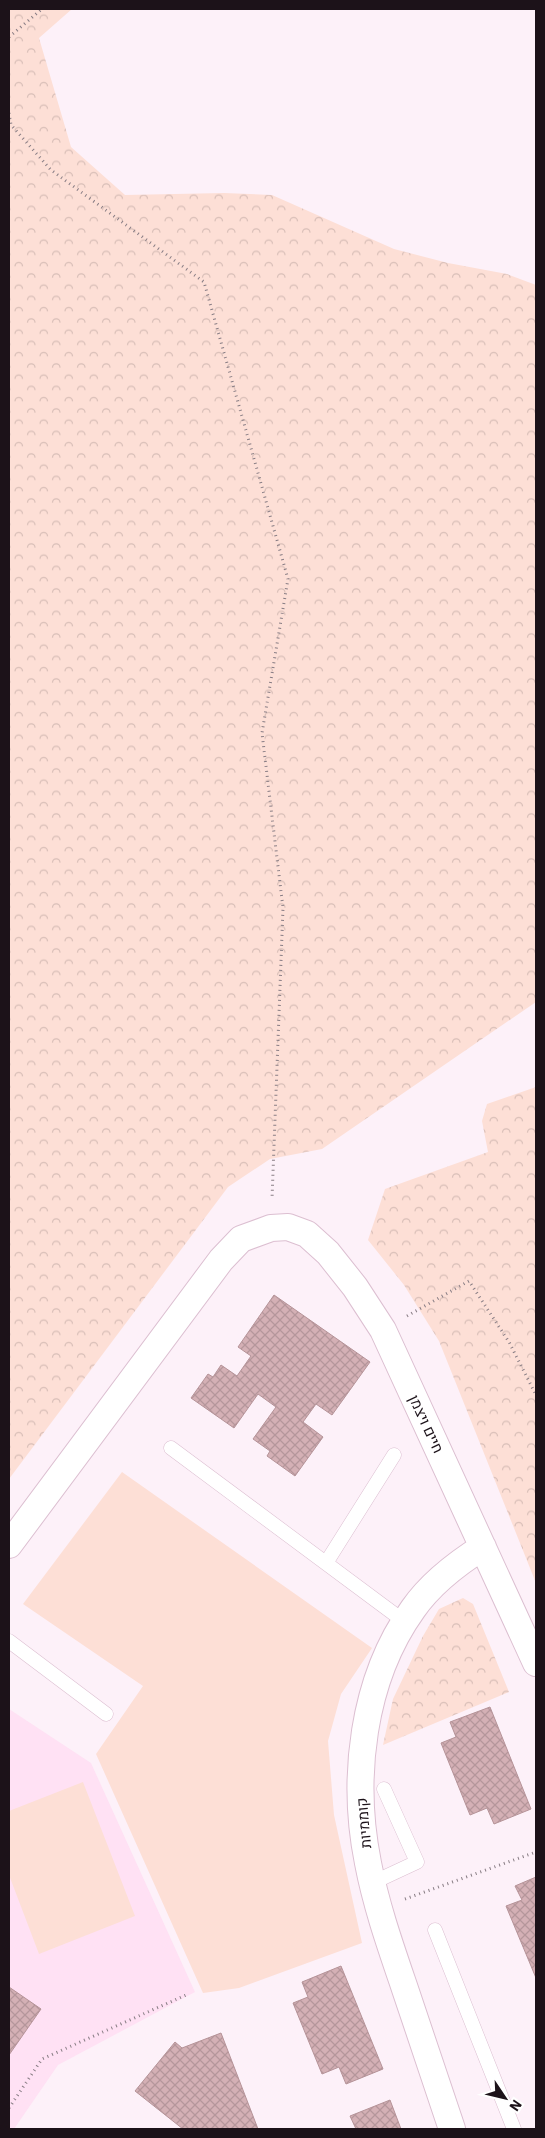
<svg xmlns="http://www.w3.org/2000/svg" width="545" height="2138" font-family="'IBM Plex Sans',Heebo,sans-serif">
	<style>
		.built { fill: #ffe1f4 }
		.green { fill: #fddfd6 }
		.forest { fill: url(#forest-crowns) }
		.building { fill: url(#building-cross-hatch); stroke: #b59398 }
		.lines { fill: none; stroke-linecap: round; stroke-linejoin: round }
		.service-casing { stroke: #dcbfd1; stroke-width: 15 }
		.minor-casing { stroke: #dcbfd1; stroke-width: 28 }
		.path { stroke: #887d84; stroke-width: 3; stroke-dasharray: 1 4; stroke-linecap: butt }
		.service { stroke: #fff; stroke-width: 14 }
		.minor { stroke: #fff; stroke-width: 26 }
		.labels { text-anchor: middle; stroke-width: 4; stroke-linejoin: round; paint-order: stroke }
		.street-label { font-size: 15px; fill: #1c1219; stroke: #fff }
	</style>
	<defs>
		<pattern id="forest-crowns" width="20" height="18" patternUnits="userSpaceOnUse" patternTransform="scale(1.25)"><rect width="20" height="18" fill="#fddfd6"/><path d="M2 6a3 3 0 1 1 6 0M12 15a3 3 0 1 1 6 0" fill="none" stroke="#d8beb7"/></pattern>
		<pattern id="building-cross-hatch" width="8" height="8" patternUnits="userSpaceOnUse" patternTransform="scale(1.25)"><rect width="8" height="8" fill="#d4b0b5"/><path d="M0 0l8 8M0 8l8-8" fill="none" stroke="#b5969b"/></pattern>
	</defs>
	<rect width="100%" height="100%" fill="#fdf1f9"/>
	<path class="built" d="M 9,1709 L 91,1763 L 195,1992 L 58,2065 L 14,2129 L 9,2129 Z"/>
	<path class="green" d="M 122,1472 L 372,1648 L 341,1694 L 328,1741 L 334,1815 L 362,1943 L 239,1988 L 203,1993 L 96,1754 L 143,1686 L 23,1604 Z
		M 83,1782 L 135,1916 L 39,1954 L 9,1875 L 9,1811 Z"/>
	<path class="forest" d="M 9,9 L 72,9 L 39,38 L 71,147 L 125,195 L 224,193 L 272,195 L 394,249 L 448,263 L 507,274 L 536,285 L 536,1002 L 322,1149 L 270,1159 L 228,1187 L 9,1479 Z
		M 536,1087 L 536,1583 L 439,1341 L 404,1285 L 368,1240 L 385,1189 L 488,1152 L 482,1121 L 487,1104 Z
		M 463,1598 L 473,1604 L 509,1692 L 383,1745 L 393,1699 L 423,1636 L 439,1609 Z"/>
	<path class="building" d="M 274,1295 L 370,1362 L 332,1415 L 316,1404 L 303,1422 L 323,1437 L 295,1476 L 267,1456 L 270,1451 L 253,1439 L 276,1407 L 258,1394 L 234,1428 L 191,1398 L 208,1374 L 213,1377 L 221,1365 L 237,1376 L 251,1356 L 238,1347 Z
		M 490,1707 L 531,1809 L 494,1824 L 487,1808 L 470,1815 L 441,1743 L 456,1737 L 450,1722 Z
		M 536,1877 L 536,1978 L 506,1906 L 522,1900 L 515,1886 Z
		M 341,1966 L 383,2069 L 346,2084 L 339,2067 L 322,2074 L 293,2003 L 308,1997 L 302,1982 Z
		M 9,1987 L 41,2009 L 9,2055 Z
		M 221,2033 L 258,2129 L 183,2129 L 135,2091 L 175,2042 L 182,2048 Z
		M 390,2100 L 401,2129 L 356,2129 L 350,2116 Z"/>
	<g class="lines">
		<g class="service-casing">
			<path id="service" d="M 171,1448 L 405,1622
				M 326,1563 L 394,1455
				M 9,1641 L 106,1714
				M 372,1883 L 417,1862 L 384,1789
				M 435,1930 L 514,2129"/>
		</g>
		<g class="minor-casing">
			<path id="minor" d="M 9,1545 L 221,1260 L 241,1239 L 271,1228 L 288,1227 L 307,1234 L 328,1253 L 355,1287 L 383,1330 L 536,1663
				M 452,2129 C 436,2081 420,2034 404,1986 C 390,1945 376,1905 368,1863 C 351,1779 362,1680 413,1609 C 431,1583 456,1564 483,1547"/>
		</g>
		<path class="path" d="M 9,37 L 42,9
			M 9,113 L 11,125 L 51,170 L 204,282 L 288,579 L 262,733 L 283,908 L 272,1199
			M 407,1316 L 469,1281 L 509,1342 L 536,1395
			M 405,1899 L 536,1852
			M 9,2108 L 42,2059 L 186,1995"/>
		<use href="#service" class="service"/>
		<use href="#minor" class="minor"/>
	</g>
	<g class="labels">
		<g class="street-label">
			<text transform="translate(426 1424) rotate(65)" y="5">חיים ויצמן</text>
			<text transform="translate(364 1823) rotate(-95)" y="5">קוממיות</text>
		</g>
	</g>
	<rect width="545" height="2138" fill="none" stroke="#1c1219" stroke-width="20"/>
	<g transform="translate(505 2098) rotate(125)" stroke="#ffffff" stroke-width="4" paint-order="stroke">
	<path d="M0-4L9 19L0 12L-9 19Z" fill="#1c1219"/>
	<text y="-8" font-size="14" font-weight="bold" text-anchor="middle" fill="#1c1219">N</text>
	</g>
</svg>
